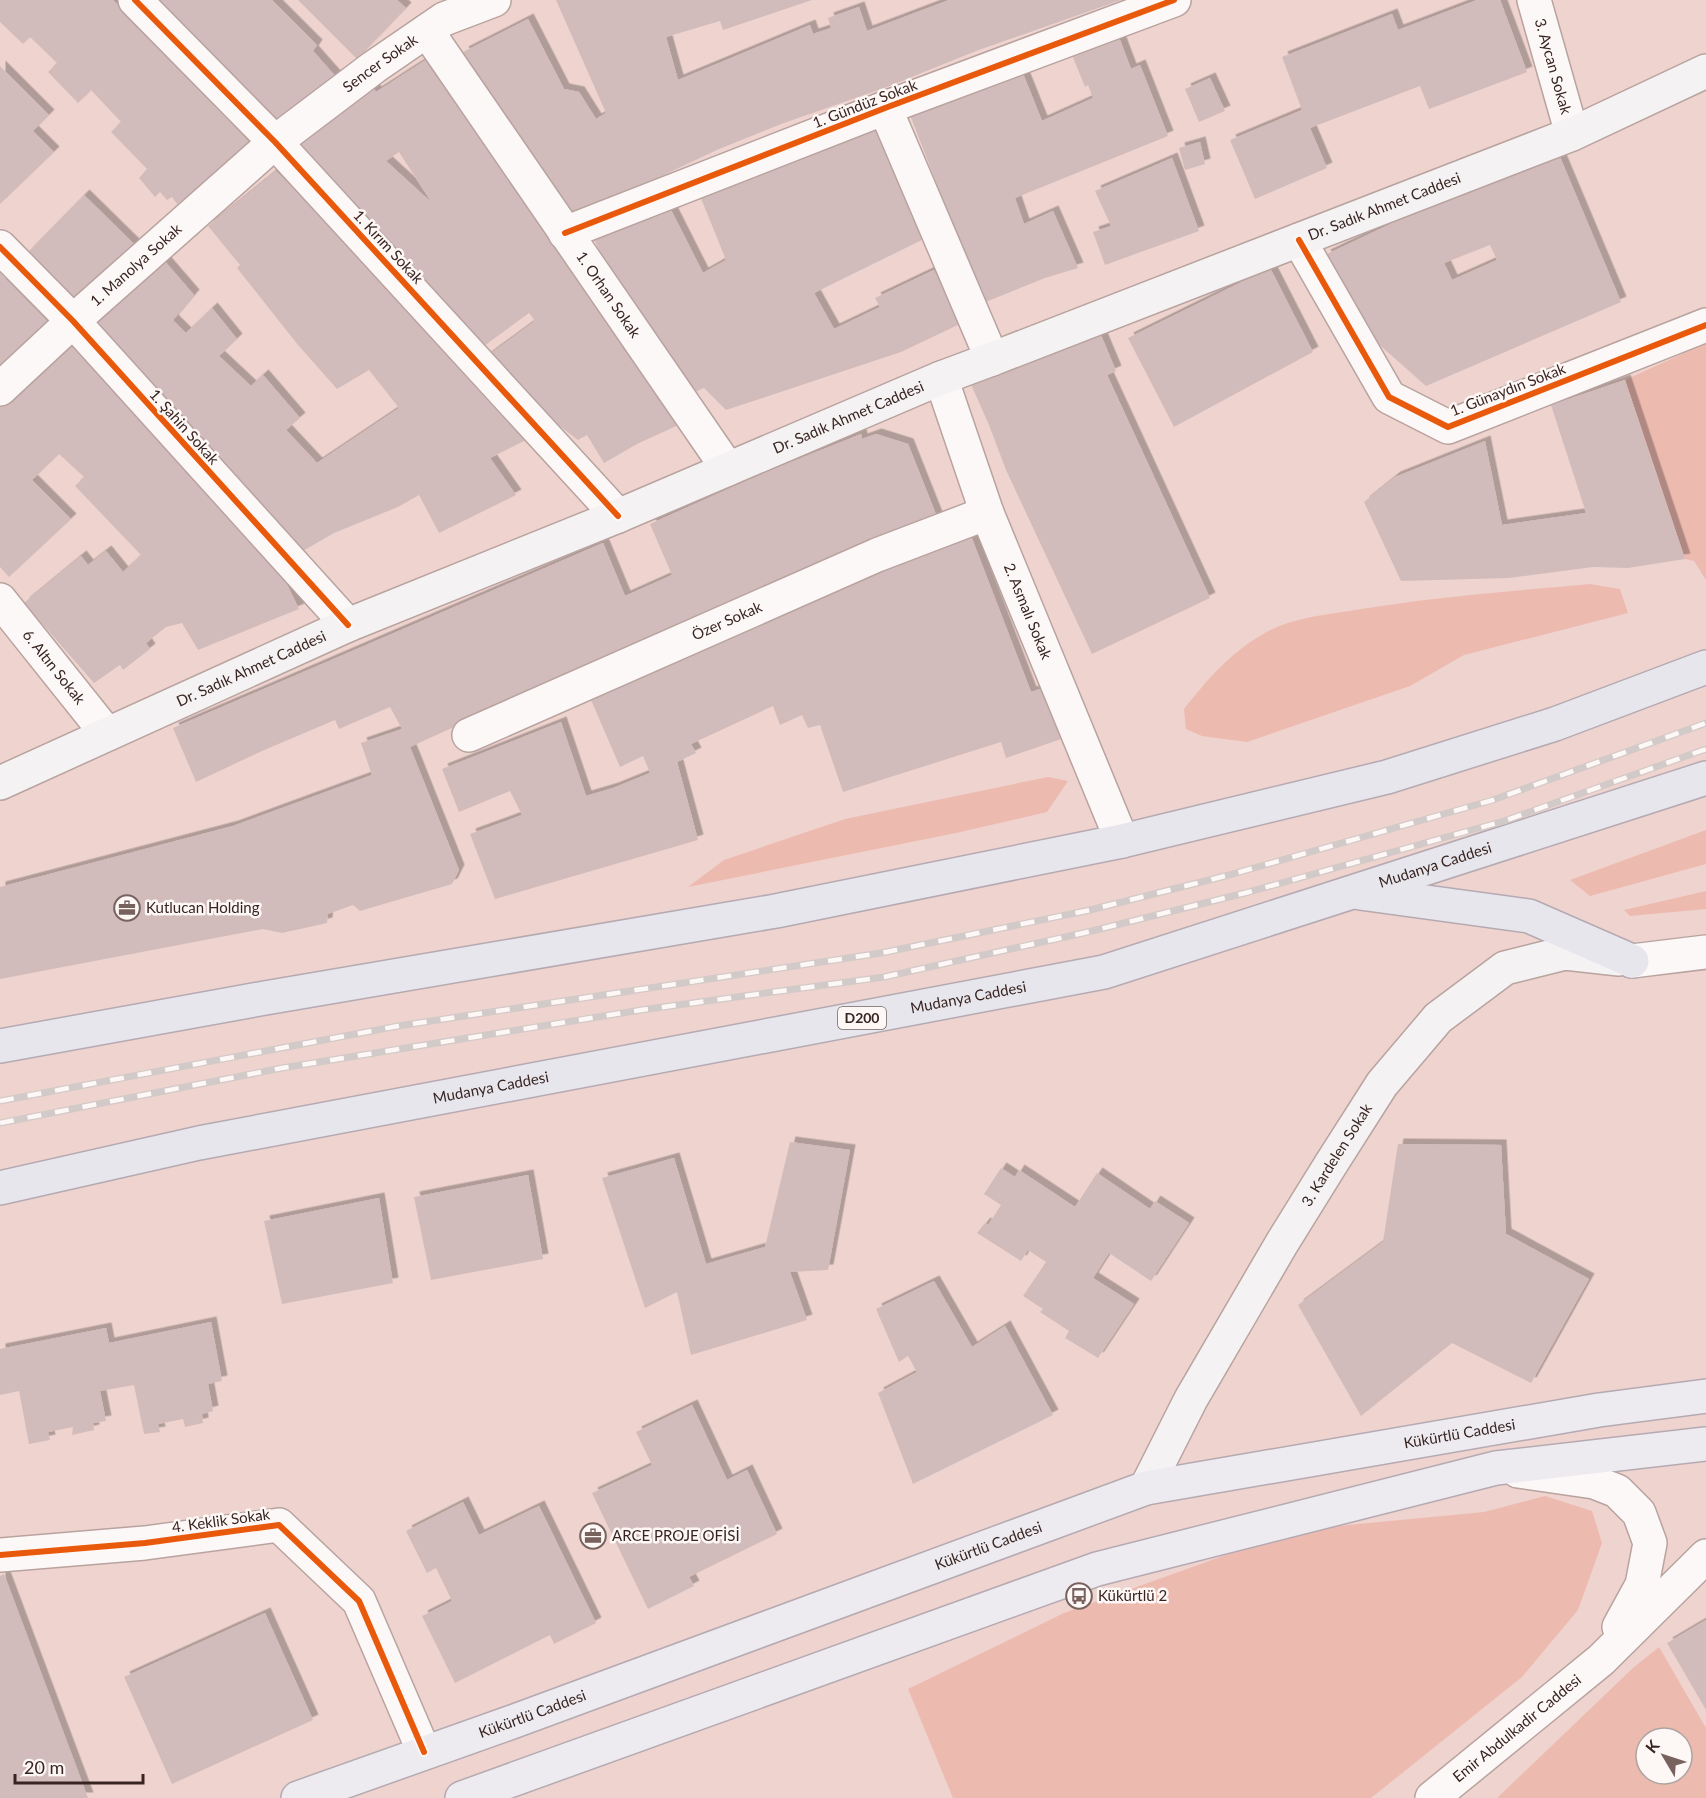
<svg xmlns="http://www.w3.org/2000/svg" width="1706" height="1798" font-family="Lato,sans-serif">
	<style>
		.green { fill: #edbab0; fill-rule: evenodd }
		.building { fill: #d2bcbb; fill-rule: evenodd; filter: url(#shadow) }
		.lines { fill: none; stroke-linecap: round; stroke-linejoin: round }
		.minor-casing { stroke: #b8a39f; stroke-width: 36 }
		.tertiary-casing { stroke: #b8a39f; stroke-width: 36 }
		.secondary-casing { stroke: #b8a39f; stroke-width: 36 }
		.primary-casing { stroke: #b5aab2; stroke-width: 36 }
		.trunk-casing { stroke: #b5aab2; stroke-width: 36 }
		.minor { stroke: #fdf8f8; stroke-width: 33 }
		.tertiary { stroke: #fdf8f8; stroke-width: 33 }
		.secondary { stroke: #f5f2f4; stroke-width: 33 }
		.primary { stroke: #edebf0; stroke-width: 33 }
		.trunk { stroke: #e8e6ed; stroke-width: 33 }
		.rail-casing { stroke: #d2cac8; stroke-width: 7 }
		.rail { stroke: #fdf7f6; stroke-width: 4.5; stroke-dasharray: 14; stroke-linecap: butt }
		.cycleway-casing { stroke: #fdf7f6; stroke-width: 10 }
		.cycleway { stroke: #e8590c; stroke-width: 6 }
		.labels { text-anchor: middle; stroke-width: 5; stroke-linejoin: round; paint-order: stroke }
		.shield { fill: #fdf7f6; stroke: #736461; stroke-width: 1.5 }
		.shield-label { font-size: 14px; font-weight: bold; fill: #382521 }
		.street-label { font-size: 15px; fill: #382521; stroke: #fdf7f6 }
		.poi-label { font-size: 15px; fill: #382521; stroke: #fdf7f6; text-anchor: start }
	</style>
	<defs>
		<filter id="shadow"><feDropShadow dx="5.5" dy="-5.5" stdDeviation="0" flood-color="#0004"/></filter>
	</defs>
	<rect width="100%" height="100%" fill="#efd3ce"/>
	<path class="green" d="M 1706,343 L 1706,580 L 1694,561 L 1685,559 L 1625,380 Z
		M 1590,584 L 1620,589 L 1628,613 L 1464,655 L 1410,686 L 1247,742 L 1202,736 L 1186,729 L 1184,709 C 1207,680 1230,653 1263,634 C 1290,618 1324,615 1355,610 C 1433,597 1511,591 1590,584 Z
		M 1048,777 L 1068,781 L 1047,812 L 956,833 L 688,887 L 724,860 L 845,819 Z
		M 1706,830 L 1706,864 L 1590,896 L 1570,880 Z
		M 1706,891 L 1706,909 L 1630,916 L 1624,910 Z
		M 1545,1496 L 1592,1511 L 1602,1543 L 1578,1610 L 1522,1677 L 1371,1798 L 953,1798 L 908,1689 L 1064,1613 L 1296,1530 L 1484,1512 Z
		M 1659,1647 L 1706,1728 L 1706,1798 L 1497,1798 L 1634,1667 ZM 1646,1738 L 1682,1738 L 1682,1774 L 1646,1774 Z"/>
	<path class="building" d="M 0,0 L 113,0 L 218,108 L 255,149 L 177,204 L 172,197 L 167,200 L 160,192 L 155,197 L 139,178 L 147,169 L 111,132 L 121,122 L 91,90 L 78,103 L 48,72 L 57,63 L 30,37 L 23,44 L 0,22 Z
		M 152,0 L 272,0 L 317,45 L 313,51 L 337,78 L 276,135 Z
		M 298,0 L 397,0 L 406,8 L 357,59 Z
		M 556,0 L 812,0 L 723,30 L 720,21 L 666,37 L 678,80 L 810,25 L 813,34 L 831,28 L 828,18 L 859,7 L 867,31 L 949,0 L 1121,0 L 976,51 L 887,87 L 784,123 L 719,149 L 634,189 L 574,221 L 463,52 L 528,19 L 564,89 L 579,92 L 596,119 L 606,113 Z
		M 1477,0 L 1500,0 L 1527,72 L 1429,109 L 1420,86 L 1310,128 L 1327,168 L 1255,199 L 1230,140 L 1302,110 L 1282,57 L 1392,14 L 1398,30 Z
		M 1119,37 L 1131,69 L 1140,65 L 1168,136 L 1015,198 L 1024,224 L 1053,211 L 1078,268 L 1045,278 L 983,303 L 910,115 L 1022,71 L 1042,121 L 1093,98 L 1088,85 L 1085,87 L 1072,55 Z
		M 432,56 L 683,423 L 637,444 L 604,463 L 587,435 L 578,440 L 523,398 L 486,357 L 535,321 L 529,313 L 480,349 L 291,145 L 370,83 L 376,92 ZM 399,152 L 432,203 L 386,161 Z
		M 0,66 L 49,115 L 33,131 L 54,152 L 0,204 Z
		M 1210,78 L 1225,111 L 1199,122 L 1185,89 Z
		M 880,121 L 928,237 L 814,293 L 834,329 L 880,307 L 875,298 L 934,270 L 960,324 L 901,352 L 726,410 L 704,388 L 695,392 L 609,271 L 593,237 L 666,200 L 703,273 L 726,260 L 700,196 Z
		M 1200,142 L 1205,164 L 1185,170 L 1179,148 Z
		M 1557,150 L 1621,302 L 1426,386 L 1374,340 L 1325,255 L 1420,210 ZM 1490,245 L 1497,260 L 1452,280 L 1444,263 Z
		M 1172,158 L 1199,231 L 1105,265 L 1093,232 L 1111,226 L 1095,191 Z
		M 276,171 L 354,248 L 458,366 L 526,440 L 490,458 L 516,495 L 439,533 L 419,495 L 398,507 L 334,533 L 301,552 L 88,320 L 162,258 L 194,295 L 173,320 L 186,333 L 212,308 L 237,339 L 219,356 L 251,386 L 263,375 L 300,418 L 286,430 L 317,463 L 399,408 L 369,370 L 337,389 L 298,345 L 237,268 L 240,265 L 208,226 Z
		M 84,195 L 137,247 L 82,305 L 28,252 Z
		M 1270,268 L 1313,352 L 1174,427 L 1128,338 Z
		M 0,273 L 53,327 L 0,378 Z
		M 1098,328 L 1116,371 L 1107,375 L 1210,598 L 1092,654 L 1006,470 L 989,425 L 969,380 Z
		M 67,336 L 270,550 L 299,609 L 198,650 L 182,623 L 166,627 L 146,643 L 150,649 L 123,670 L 120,665 L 94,683 L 24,603 L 81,556 L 88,565 L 106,551 L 123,572 L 141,555 L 75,486 L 84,477 L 59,454 L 32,480 L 71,519 L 9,577 L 0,567 L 0,400 Z
		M 1625,380 L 1685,559 L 1628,568 L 1593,567 L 1509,578 L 1401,581 L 1364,502 L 1395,477 L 1485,441 L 1502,525 L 1586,513 L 1551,405 Z
		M 861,434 L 862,439 L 876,434 L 908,444 L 937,517 L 729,602 L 410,747 L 459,870 L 452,884 L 360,911 L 353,905 L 328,914 L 327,923 L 282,933 L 263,929 L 0,979 L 0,887 L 233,826 L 372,775 L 361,743 L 402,729 L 390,707 L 339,729 L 335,720 L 262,751 L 196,782 L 173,728 L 603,543 L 625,596 L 672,575 L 650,524 L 764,473 Z
		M 971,536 L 1031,692 L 1049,686 L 1067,737 L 1006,758 L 1001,742 L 843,792 L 820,725 L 808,728 L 802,715 L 780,725 L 773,706 L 691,744 L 696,753 L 677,762 L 698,840 L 495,899 L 470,834 L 522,815 L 510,791 L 459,812 L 442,769 L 561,722 L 586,796 L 613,788 L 650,773 L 643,756 L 620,767 L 591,700 L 829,591 Z
		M 790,1142 L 850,1150 L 828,1270 L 790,1272 L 807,1320 L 691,1355 L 677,1292 L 645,1308 L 602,1178 L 674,1158 L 706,1264 L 765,1247 Z
		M 1398,1144 L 1501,1145 L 1506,1234 L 1589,1279 L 1531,1383 L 1452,1343 L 1361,1416 L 1298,1305 L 1383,1242 Z
		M 1001,1168 L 1015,1177 L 1019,1170 L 1075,1207 L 1097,1173 L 1150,1209 L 1155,1201 L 1189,1223 L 1151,1281 L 1109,1253 L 1093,1278 L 1134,1304 L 1098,1358 L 1065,1338 L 1069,1331 L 1040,1312 L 1043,1309 L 1023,1296 L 1046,1262 L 1028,1250 L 1021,1261 L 977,1233 L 985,1223 L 988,1225 L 1001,1205 L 984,1194 Z
		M 528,1175 L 543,1259 L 431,1280 L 414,1197 Z
		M 379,1198 L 393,1283 L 282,1304 L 264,1221 Z
		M 934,1281 L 972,1347 L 1005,1326 L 1053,1415 L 913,1484 L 878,1393 L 917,1372 L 908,1356 L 899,1362 L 876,1309 Z
		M 211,1322 L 222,1381 L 208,1384 L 213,1411 L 202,1414 L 203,1423 L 185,1427 L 183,1419 L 158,1424 L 160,1432 L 144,1434 L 134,1385 L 100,1391 L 106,1421 L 93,1423 L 94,1430 L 72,1435 L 73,1427 L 48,1432 L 50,1440 L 29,1444 L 19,1391 L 0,1395 L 0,1349 L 106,1328 L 109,1343 Z
		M 692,1405 L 727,1480 L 747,1470 L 777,1534 L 689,1577 L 694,1586 L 648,1609 L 592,1493 L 652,1465 L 636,1432 Z
		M 463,1502 L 479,1535 L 539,1506 L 596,1623 L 554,1644 L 550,1635 L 455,1683 L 422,1616 L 452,1601 L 436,1568 L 427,1573 L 406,1531 Z
		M 4,1574 L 88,1798 L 0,1798 L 0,1576 Z
		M 265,1613 L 313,1720 L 172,1784 L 124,1677 Z
		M 1706,1620 L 1706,1710 L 1667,1643 Z"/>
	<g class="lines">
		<g class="minor-casing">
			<g id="minor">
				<path id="s1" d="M 1534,0 L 1572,134"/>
				<path id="s2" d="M 427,31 L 728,469"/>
				<path d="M 885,108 L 992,359"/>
				<path d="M 565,233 L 885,108 L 1174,0"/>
				<path d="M 1299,240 L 1389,397 L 1448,427 L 1706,325"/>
				<path d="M 0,247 L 73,321 L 348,625"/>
				<path id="s3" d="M 941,378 L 987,513 L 1122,841"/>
				<path id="s4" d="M 0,389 L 73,321 L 275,142 L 374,67 L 444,19 L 494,0"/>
				<path id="s5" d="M 0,600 L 107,734"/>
				<path id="s6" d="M 469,735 L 877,555 L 987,513"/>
				<path d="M 0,1555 L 145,1543 L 279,1525 L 359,1601 L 424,1752"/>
			</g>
		</g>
		<g class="tertiary-casing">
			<g id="tertiary">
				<path d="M 135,0 L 275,142 L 618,516"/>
				<path d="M 1632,961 L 1706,952"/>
				<path d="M 1518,1471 L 1594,1482 L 1617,1491 L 1639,1513 L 1650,1543 L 1642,1585 L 1619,1627"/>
				<path id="s7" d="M 1432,1798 L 1601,1660 L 1706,1556"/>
			</g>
		</g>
		<g class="secondary-casing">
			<g id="secondary">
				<path id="s8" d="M 0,783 L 348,625 L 618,516 L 941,378 L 992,359 L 1572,134 L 1706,71"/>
				<path id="s9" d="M 1146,1488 L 1191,1399 L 1282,1243 L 1331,1164 L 1382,1084 L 1438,1018 L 1505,968 L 1565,953 L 1619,959"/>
			</g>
		</g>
		<g class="primary-casing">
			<g id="primary">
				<path id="s10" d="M 298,1798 L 512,1722 L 1146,1488 L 1599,1410 L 1706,1396"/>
				<path d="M 462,1798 L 1097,1569 L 1496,1468 L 1706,1444"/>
			</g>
		</g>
		<g class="trunk-casing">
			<g id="trunk">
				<path d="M 1360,893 L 1529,916 L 1632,961"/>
				<path d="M 0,1046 L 265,998 L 776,911 L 1122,841 L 1387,777 L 1555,724 L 1706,667"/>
				<path id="s11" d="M 0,1188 L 199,1143 L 1104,972 L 1706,778"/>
			</g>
		</g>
		<use href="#minor" class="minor"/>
		<use href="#tertiary" class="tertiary"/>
		<use href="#secondary" class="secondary"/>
		<use href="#primary" class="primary"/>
		<use href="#trunk" class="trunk"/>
		<g class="rail-casing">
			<path id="rail" d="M 0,1101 L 398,1026 L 881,953 L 1090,910 L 1229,875 L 1493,800 L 1706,723
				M 0,1123 L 282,1068 L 641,1010 L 884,977 L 1092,931 L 1245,893 L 1504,821 L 1706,749"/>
		</g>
		<use href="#rail" class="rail"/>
		<g class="cycleway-casing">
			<path id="cycleway" d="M 135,0 L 275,142 L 618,516
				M 565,233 L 885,108 L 1174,0
				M 1299,240 L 1389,397 L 1448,427 L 1706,325
				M 0,247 L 73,321 L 348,625
				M 0,1555 L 145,1543 L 279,1525 L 359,1601 L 424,1752"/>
		</g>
		<use href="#cycleway" class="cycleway"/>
	</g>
	<defs>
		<g id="office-ring" transform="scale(1.35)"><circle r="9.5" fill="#fdf7f6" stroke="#78625e" stroke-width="1.5"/><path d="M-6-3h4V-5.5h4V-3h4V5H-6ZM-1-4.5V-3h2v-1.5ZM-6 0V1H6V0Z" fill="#78625e"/></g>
		<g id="bus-ring" transform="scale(1.35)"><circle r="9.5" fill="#fdf7f6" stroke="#78625e" stroke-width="1.5"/><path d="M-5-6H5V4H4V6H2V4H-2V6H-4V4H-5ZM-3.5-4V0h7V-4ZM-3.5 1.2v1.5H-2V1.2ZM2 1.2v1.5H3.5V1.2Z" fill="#78625e"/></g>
	</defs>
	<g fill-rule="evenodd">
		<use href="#office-ring" x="127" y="908"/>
		<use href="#office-ring" x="593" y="1536"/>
		<use href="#bus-ring" x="1079" y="1596"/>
	</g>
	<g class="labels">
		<rect class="shield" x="838" y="1007" width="48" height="22" rx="4.5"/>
		<g class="shield-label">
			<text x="862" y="1023">D200</text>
		</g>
		<g class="street-label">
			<text dy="5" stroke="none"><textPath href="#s4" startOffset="501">Sencer Sokak</textPath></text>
			<text dy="5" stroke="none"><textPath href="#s1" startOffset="69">3. Aycan Sokak</textPath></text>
			<text transform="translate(865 104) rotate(-21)" y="5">1. Gündüz Sokak</text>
			<text dy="5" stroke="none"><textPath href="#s8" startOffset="1500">Dr. Sadık Ahmet Caddesi</textPath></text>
			<text transform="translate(388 247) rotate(47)" y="5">1. Kırım Sokak</text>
			<text dy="5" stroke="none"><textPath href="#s4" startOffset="184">1. Manolya Sokak</textPath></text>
			<text dy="5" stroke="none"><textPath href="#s2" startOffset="320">1. Orhan Sokak</textPath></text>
			<text transform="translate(1508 390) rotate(-21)" y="5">1. Günaydın Sokak</text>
			<text dy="5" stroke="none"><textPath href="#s8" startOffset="924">Dr. Sadık Ahmet Caddesi</textPath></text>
			<text transform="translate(184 427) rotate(48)" y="5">1. Şahin Sokak</text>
			<text dy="5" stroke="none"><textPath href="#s3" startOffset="249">2. Asmalı Sokak</textPath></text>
			<text dy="5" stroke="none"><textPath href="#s6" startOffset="282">Özer Sokak</textPath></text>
			<text dy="5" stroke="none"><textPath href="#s5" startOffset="86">6. Altın Sokak</textPath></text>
			<text dy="5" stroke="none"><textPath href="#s8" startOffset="276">Dr. Sadık Ahmet Caddesi</textPath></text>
			<text dy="5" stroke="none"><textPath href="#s11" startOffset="1473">Mudanya Caddesi</textPath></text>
			<text dy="5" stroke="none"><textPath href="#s11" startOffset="987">Mudanya Caddesi</textPath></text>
			<text dy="5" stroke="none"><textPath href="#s11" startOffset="501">Mudanya Caddesi</textPath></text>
			<text dy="5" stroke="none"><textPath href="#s9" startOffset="384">3. Kardelen Sokak</textPath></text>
			<text dy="5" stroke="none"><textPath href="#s10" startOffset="1221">Kükürtlü Caddesi</textPath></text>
			<text transform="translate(221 1521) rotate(-8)" y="5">4. Keklik Sokak</text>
			<text dy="5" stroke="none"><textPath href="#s10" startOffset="735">Kükürtlü Caddesi</textPath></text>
			<text dy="5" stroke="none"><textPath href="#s10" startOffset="249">Kükürtlü Caddesi</textPath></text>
			<text dy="5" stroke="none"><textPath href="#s7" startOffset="110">Emir Abdulkadir Caddesi</textPath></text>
		</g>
		<g class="poi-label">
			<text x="146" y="913">Kutlucan Holding</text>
			<text x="612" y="1541">ARCE PROJE OFİSİ</text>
			<text x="1098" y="1601">Kükürtlü 2</text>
		</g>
	</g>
	<g transform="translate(1664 1756) rotate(309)"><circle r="28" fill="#fdf7f6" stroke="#aea3a1" stroke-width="1.5"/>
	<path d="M0-4.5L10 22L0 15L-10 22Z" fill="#78625e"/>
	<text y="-9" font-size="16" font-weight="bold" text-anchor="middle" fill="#382521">K</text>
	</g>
	<path d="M15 1774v9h128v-9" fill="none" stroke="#382521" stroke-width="3"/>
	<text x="24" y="1774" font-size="18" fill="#382521" stroke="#fdf7f6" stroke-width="4.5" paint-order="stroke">20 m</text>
</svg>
